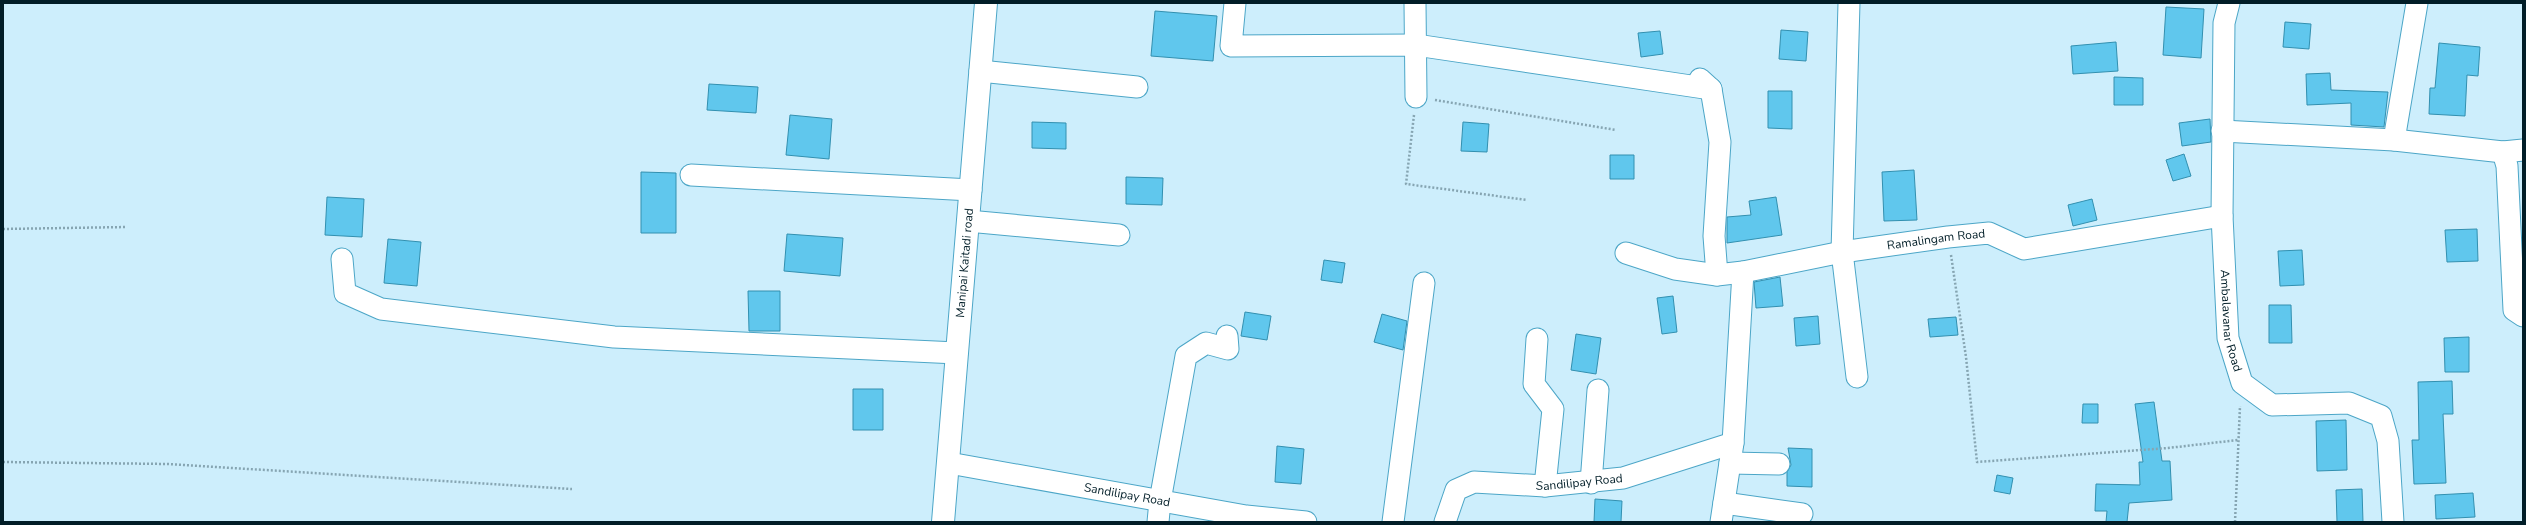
<svg xmlns="http://www.w3.org/2000/svg" width="2526" height="525" font-family="'Nunito Sans',sans-serif">
	<style>
		.building { fill: #60c7ed; stroke: #3290b0 }
		.lines { fill: none; stroke-linecap: round; stroke-linejoin: round }
		.street-casing { stroke: #4ca6c7; stroke-width: 23 }
		.secondary-casing { stroke: #4ca6c7; stroke-width: 24 }
		.path { stroke: #86a5b2; stroke-width: 2.5; stroke-dasharray: 2 2; stroke-linecap: butt }
		.street { stroke: #fff; stroke-width: 21 }
		.secondary { stroke: #fff; stroke-width: 22 }
		.labels { text-anchor: middle; stroke-width: 3; stroke-linejoin: round; paint-order: stroke }
		.street-label { font-size: 12px; fill: #011d27; stroke: #f5f5f5 }
	</style>
	<rect width="100%" height="100%" fill="#cdeefc"/>
	<path class="building" d="M 2166,7 L 2204,9 L 2201,58 L 2163,55 Z
		M 1155,11 L 1217,16 L 1213,61 L 1151,56 Z
		M 2285,22 L 2311,24 L 2309,49 L 2283,47 Z
		M 1781,30 L 1808,32 L 1806,61 L 1779,59 Z
		M 1660,31 L 1663,54 L 1641,57 L 1638,33 Z
		M 2116,42 L 2118,71 L 2073,74 L 2071,46 Z
		M 2439,43 L 2480,47 L 2478,76 L 2467,75 L 2465,116 L 2429,114 L 2430,88 L 2435,88 Z
		M 2330,73 L 2331,90 L 2388,92 L 2384,127 L 2351,125 L 2351,103 L 2307,105 L 2306,74 Z
		M 2114,77 L 2143,78 L 2143,105 L 2114,105 Z
		M 709,84 L 758,87 L 756,113 L 707,110 Z
		M 1768,91 L 1792,91 L 1792,129 L 1768,128 Z
		M 790,115 L 832,119 L 829,159 L 786,155 Z
		M 2210,119 L 2211,142 L 2182,146 L 2179,123 Z
		M 1032,122 L 1066,123 L 1066,149 L 1032,148 Z
		M 1463,122 L 1489,124 L 1487,152 L 1461,151 Z
		M 2184,154 L 2191,176 L 2173,181 L 2166,160 Z
		M 1610,155 L 1634,155 L 1634,179 L 1610,179 Z
		M 1914,170 L 1917,220 L 1884,221 L 1882,172 Z
		M 641,172 L 676,173 L 676,233 L 641,233 Z
		M 1126,177 L 1163,178 L 1162,205 L 1126,204 Z
		M 327,197 L 364,199 L 362,237 L 325,235 Z
		M 1776,197 L 1782,235 L 1727,243 L 1727,217 L 1751,215 L 1749,201 Z
		M 2092,199 L 2097,220 L 2073,226 L 2068,205 Z
		M 2477,229 L 2478,261 L 2447,262 L 2445,230 Z
		M 787,234 L 843,238 L 840,276 L 784,271 Z
		M 388,239 L 421,242 L 417,286 L 384,283 Z
		M 2302,250 L 2304,285 L 2280,286 L 2278,251 Z
		M 1324,260 L 1345,263 L 1342,283 L 1321,280 Z
		M 1780,277 L 1783,306 L 1756,308 L 1754,282 Z
		M 748,291 L 780,291 L 780,331 L 749,331 Z
		M 1673,296 L 1677,332 L 1662,334 L 1657,298 Z
		M 2269,305 L 2291,305 L 2292,343 L 2269,343 Z
		M 1245,312 L 1271,316 L 1267,340 L 1241,336 Z
		M 1382,314 L 1407,321 L 1403,350 L 1374,342 Z
		M 1818,316 L 1820,344 L 1796,346 L 1794,318 Z
		M 1956,317 L 1958,335 L 1930,337 L 1928,319 Z
		M 1576,334 L 1601,338 L 1596,374 L 1571,370 Z
		M 2469,337 L 2469,372 L 2445,372 L 2444,338 Z
		M 2452,381 L 2453,414 L 2443,414 L 2446,483 L 2414,484 L 2412,440 L 2419,440 L 2418,382 Z
		M 853,389 L 883,389 L 883,430 L 853,430 Z
		M 2154,402 L 2162,461 L 2170,461 L 2172,500 L 2129,503 L 2127,522 L 2106,522 L 2107,511 L 2095,511 L 2096,484 L 2140,485 L 2139,462 L 2143,462 L 2135,404 Z
		M 2083,404 L 2098,404 L 2098,423 L 2082,423 Z
		M 2346,420 L 2347,470 L 2317,471 L 2316,421 Z
		M 1277,446 L 1304,449 L 1301,484 L 1275,482 Z
		M 1788,448 L 1812,449 L 1812,487 L 1787,486 L 1787,472 L 1791,465 Z
		M 1997,475 L 2013,478 L 2010,494 L 1994,491 Z
		M 2362,489 L 2363,522 L 2337,522 L 2336,490 Z
		M 2473,493 L 2475,517 L 2436,519 L 2435,495 Z
		M 1595,499 L 1622,501 L 1621,522 L 1594,522 Z"/>
	<g class="lines">
		<g class="street-casing">
			<g id="street">
				<path d="M 1235,3 L 1231,46 L 1416,45 L 1711,89"/>
				<path d="M 1415,3 L 1416,97"/>
				<path d="M 1849,3 L 1842,252 L 1857,377"/>
				<path id="s1" d="M 2229,3 L 2224,23 L 2222,216 L 2228,338 L 2242,383 L 2272,405 L 2349,403 L 2381,416 L 2388,441 L 2393,522"/>
				<path d="M 980,71 L 1137,87"/>
				<path d="M 1700,79 L 1711,89 L 1720,142 L 1714,236 L 1717,275"/>
				<path d="M 2222,131 L 2394,140 L 2503,152 L 2523,150"/>
				<path d="M 2394,140 L 2417,3"/>
				<path d="M 2503,152 L 2507,166 L 2514,310 L 2523,316"/>
				<path d="M 691,175 L 971,190"/>
				<path d="M 968,221 L 1119,235"/>
				<path id="s2" d="M 1626,253 L 1675,269 L 1717,275 L 1743,272 L 1842,252 L 1948,237 L 1989,233 L 2024,249 L 2222,216"/>
				<path d="M 342,259 L 345,293 L 381,309 L 614,337 L 957,353"/>
				<path d="M 1537,339 L 1534,384 L 1553,409 L 1545,486"/>
				<path id="s3" d="M 949,463 L 1246,516 L 1306,522"/>
				<path d="M 1730,463 L 1779,464"/>
				<path d="M 1591,483 L 1598,390"/>
				<path d="M 1724,503 L 1802,514"/>
				<path d="M 1158,522 L 1160,501 L 1186,356 L 1206,343 L 1228,349 L 1227,336"/>
				<path d="M 1393,522 L 1424,283"/>
				<path id="s4" d="M 1445,522 L 1456,490 L 1474,482 L 1545,486 L 1623,478 L 1733,443 L 1743,272"/>
				<path d="M 1721,522 L 1733,443"/>
			</g>
		</g>
		<g class="secondary-casing">
			<g id="secondary">
				<path id="s5" d="M 943,522 L 986,3"/>
			</g>
		</g>
		<path class="path" d="M 1435,100 L 1616,130
			M 1414,115 L 1406,184 L 1527,200
			M 3,229 L 127,227
			M 1951,255 L 1966,357 L 1977,462 L 2168,448 L 2238,440
			M 3,462 L 168,464 L 572,489
			M 2235,522 L 2240,406"/>
		<use href="#street" class="street"/>
		<use href="#secondary" class="secondary"/>
	</g>
	<g class="labels">
		<g class="street-label">
			<text dy="4" stroke="none"><textPath href="#s2" startOffset="316">Ramalingam Road</textPath></text>
			<text dy="4" stroke="none"><textPath href="#s5" startOffset="260">Manipai Kaitadi road</textPath></text>
			<text dy="4" stroke="none"><textPath href="#s1" startOffset="319">Ambalavanar Road</textPath></text>
			<text dy="4" stroke="none"><textPath href="#s4" startOffset="159">Sandilipay Road</textPath></text>
			<text dy="4" stroke="none"><textPath href="#s3" startOffset="181">Sandilipay Road</textPath></text>
		</g>
	</g>
	<rect width="2526" height="525" fill="none" stroke="#011d27" stroke-width="8"/>
</svg>
